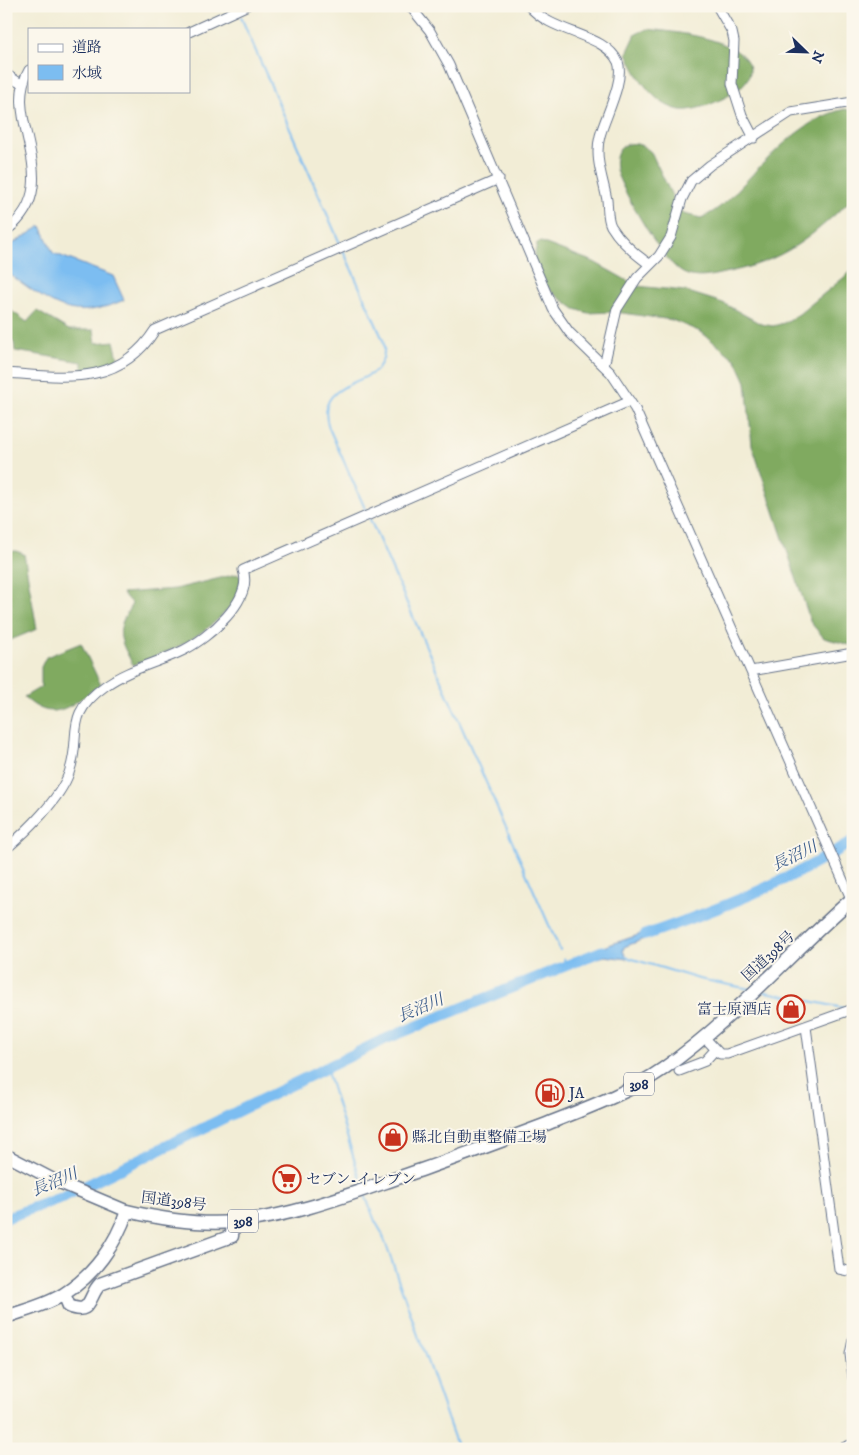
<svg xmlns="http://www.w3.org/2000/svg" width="859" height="1455" font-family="'IM FELL DW Pica','Noto Serif JP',serif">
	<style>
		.forest { fill: #80aa61; stroke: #4e6c60 }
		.water { fill: #7cbdf1; stroke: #4c76a8 }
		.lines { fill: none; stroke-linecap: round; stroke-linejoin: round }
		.stream { stroke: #7cbdf1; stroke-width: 2 }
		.river { stroke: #7cbdf1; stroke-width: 11 }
		.minor-casing { stroke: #667288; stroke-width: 11 }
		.major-casing { stroke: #667288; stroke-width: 14 }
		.highway-casing { stroke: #667288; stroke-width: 15 }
		.minor { stroke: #fff; stroke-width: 9 }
		.major { stroke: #fff; stroke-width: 11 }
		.highway { stroke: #fff; stroke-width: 12 }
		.labels { text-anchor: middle; stroke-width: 4; stroke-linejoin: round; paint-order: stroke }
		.shield { fill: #fbf7ec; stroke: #5e6b89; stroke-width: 1 }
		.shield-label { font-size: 14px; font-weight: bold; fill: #1b2f5e }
		.street-label { font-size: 15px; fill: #1b2f5e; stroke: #fbf7ec }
		.poi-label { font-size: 15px; fill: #1b2f5e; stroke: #fbf7ec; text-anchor: start }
		.water-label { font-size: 16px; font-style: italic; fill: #385a8a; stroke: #fbf7ec }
	</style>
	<rect width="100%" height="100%" fill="#fbf7ec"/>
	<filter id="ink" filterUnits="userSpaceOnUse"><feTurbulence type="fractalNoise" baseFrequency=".02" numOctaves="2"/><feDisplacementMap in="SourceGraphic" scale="10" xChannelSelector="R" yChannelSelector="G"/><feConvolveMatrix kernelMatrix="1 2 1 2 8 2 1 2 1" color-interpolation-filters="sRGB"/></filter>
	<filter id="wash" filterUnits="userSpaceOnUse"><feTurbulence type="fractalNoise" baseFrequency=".0096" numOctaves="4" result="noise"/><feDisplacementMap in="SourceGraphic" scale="20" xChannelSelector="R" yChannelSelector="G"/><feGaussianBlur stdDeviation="1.12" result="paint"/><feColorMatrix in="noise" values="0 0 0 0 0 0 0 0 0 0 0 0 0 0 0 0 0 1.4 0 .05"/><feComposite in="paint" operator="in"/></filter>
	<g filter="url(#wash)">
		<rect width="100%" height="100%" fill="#f2edd6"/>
		<path class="forest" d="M 647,29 C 673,32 737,37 749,65 C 759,89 698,113 680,110 C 653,105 636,75 627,53 L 636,34 Z
			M 845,109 L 853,111 L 853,198 C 809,239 785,261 724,273 C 711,276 696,280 683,273 C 663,262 627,198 618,176 C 608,150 629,132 651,152 L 678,208 L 684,214 L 701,218 C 720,210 732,196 746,181 C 772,154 806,117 845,109 Z
			M 541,242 L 594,262 L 637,286 L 685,291 L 723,303 L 761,324 L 773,326 L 784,323 L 799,314 L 853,270 L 853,646 L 824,638 L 811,623 L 752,445 L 746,382 L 736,360 L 701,332 L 672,320 L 615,312 L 588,313 L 575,309 L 550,291 L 533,262 L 537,243 Z
			M 6,307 L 27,322 L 37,311 L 69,330 L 94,330 L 96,343 L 114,341 L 118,358 L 107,364 L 82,371 L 82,362 L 15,351 L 14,343 L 6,332 Z
			M 16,551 L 24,554 L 37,629 L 6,642 L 6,552 Z
			M 237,574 L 241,577 C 243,605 205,632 183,644 C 168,653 149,658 133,665 C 118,637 115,631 132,604 L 122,593 L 175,589 Z
			M 81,643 L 101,685 C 71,704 55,726 24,697 L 41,687 L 41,667 L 46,657 Z"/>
		<path class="water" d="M 41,226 L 53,253 L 113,276 L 124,300 C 68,324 52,303 6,272 L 6,248 Z
			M 659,928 L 661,932 L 624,947 L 623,951 L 627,959 L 605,956 L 590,960 L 588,952 Z"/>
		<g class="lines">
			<path class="stream" d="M 241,17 L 341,246
				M 343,250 L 383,340 C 386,353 384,364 373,373 C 349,387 316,390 329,428 L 367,513
				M 369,517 L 560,950
				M 626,957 L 699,979 L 750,989
				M 564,959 L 567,965
				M 762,991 L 843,1008
				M 326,1068 L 362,1185
				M 365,1195 L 375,1221 L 382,1233 L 458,1449"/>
			<path class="river" d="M 645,935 C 717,910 789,882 853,841
				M 6,1218 L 65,1196 L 383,1040 L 602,951"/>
		</g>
	</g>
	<g filter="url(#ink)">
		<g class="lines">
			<g class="minor-casing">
				<path id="minor" d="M 410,6 L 430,31 L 449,65 L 553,309 L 569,332 L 611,373 L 635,409 L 853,903
					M 529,6 C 552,34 605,33 618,62 C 625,80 605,117 600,136 C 594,158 603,178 607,200 C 608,208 607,218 611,226 C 620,241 635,254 649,264
					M 717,6 L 732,32 L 734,41 L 732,84 L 742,115 L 754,138
					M 189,32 L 246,6
					M 6,74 L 18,82
					M 6,231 C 69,183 0,119 29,70
					M 604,366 L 617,309 L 637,278 L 659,256 L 671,237 L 682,199 L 691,181 L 710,165 L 791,112 L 853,102
					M 6,373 C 64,377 119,387 155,330 L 499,179
					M 751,671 L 853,653
					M 6,849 C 27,831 60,799 69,773 C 83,734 62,717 105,686 C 128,669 158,663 184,650 C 208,638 254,600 243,570 L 630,401
					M 806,1027 L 839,1269 L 853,1272
					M 704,1037 L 720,1054 L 727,1054 L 853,1009
					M 679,1071 L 705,1061 L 715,1050
					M 853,1340 L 850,1354 L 853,1378
					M 840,1449 L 853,1444"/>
			</g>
			<g class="major-casing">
				<path id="major" d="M 6,1155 L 56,1181 L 127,1211"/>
			</g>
			<g class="highway-casing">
				<path id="highway" d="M 64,1294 L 69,1306 C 92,1316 88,1296 100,1284 L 232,1236 L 233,1222
					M 6,1317 C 25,1310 47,1305 64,1294 C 94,1275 116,1244 127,1211 C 161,1219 199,1225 234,1222 C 299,1216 363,1189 424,1169 C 464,1155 504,1140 544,1125 C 584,1109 627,1094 663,1069 C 733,1020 789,954 853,898"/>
			</g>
			<use href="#minor" class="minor"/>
			<use href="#major" class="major"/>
			<use href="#highway" class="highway"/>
		</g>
	</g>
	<defs>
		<g id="shop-ring" transform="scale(1.4375)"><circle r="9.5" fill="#fbf7ec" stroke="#c8321e" stroke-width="1.5"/><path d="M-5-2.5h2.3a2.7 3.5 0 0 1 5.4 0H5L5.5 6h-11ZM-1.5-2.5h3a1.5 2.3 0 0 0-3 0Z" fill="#c8321e"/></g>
		<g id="fuel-ring" transform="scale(1.4375)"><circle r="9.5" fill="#fbf7ec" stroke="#c8321e" stroke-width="1.5"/><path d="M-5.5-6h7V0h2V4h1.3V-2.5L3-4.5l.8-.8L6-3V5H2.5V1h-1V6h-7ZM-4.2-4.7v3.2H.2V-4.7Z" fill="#c8321e"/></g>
		<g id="supermarket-ring" transform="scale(1.4375)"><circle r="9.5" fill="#fbf7ec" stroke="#c8321e" stroke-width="1.5"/><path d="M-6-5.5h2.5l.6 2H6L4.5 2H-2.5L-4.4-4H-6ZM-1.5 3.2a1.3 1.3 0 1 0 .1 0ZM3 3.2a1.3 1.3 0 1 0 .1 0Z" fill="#c8321e"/></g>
	</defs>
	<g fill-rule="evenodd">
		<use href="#shop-ring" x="791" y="1009"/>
		<use href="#fuel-ring" x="550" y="1093"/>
		<use href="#shop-ring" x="393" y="1137"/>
		<use href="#supermarket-ring" x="287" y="1179"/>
	</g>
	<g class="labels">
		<g class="shield">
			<rect x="624" y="1072.5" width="30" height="23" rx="4"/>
			<rect x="228" y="1209.5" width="30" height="23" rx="4"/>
		</g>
		<g class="shield-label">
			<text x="639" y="1089">398</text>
			<text x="243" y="1226">398</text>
		</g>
		<g class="street-label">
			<text transform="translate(768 956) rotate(-43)" y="5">国道398号</text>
			<text transform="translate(174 1201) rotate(7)" y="5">国道398号</text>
		</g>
		<g class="poi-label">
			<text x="772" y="1014" text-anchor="end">富士原酒店</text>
			<text x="569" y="1098">JA</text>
			<text x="412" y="1142">縣北自動車整備工場</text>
			<text x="306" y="1184">セブン-イレブン</text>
		</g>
		<g class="water-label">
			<text transform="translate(794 855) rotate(-26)" y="6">長沼川</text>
			<text transform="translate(420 1007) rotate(-23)" y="6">長沼川</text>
			<text transform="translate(54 1181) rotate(-23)" y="6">長沼川</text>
		</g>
	</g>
	<rect width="859" height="1455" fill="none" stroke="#fbf7ec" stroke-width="25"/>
	<rect x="28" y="28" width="162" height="65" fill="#fbf7ec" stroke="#a1a7b3"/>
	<rect x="38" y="44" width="25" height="8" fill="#ffffff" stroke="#a1a7b3"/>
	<text x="72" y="52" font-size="15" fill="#1b2f5e">道路</text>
	<rect x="38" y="65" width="25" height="15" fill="#7cbdf1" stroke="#a1a7b3"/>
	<text x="72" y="78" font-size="15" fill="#1b2f5e">水域</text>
	<g transform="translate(806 52) rotate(113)" stroke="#fbf7ec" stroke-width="4" paint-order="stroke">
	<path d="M0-4L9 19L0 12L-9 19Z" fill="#1b2f5e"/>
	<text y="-8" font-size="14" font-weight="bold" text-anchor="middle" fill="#1b2f5e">N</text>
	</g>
</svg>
